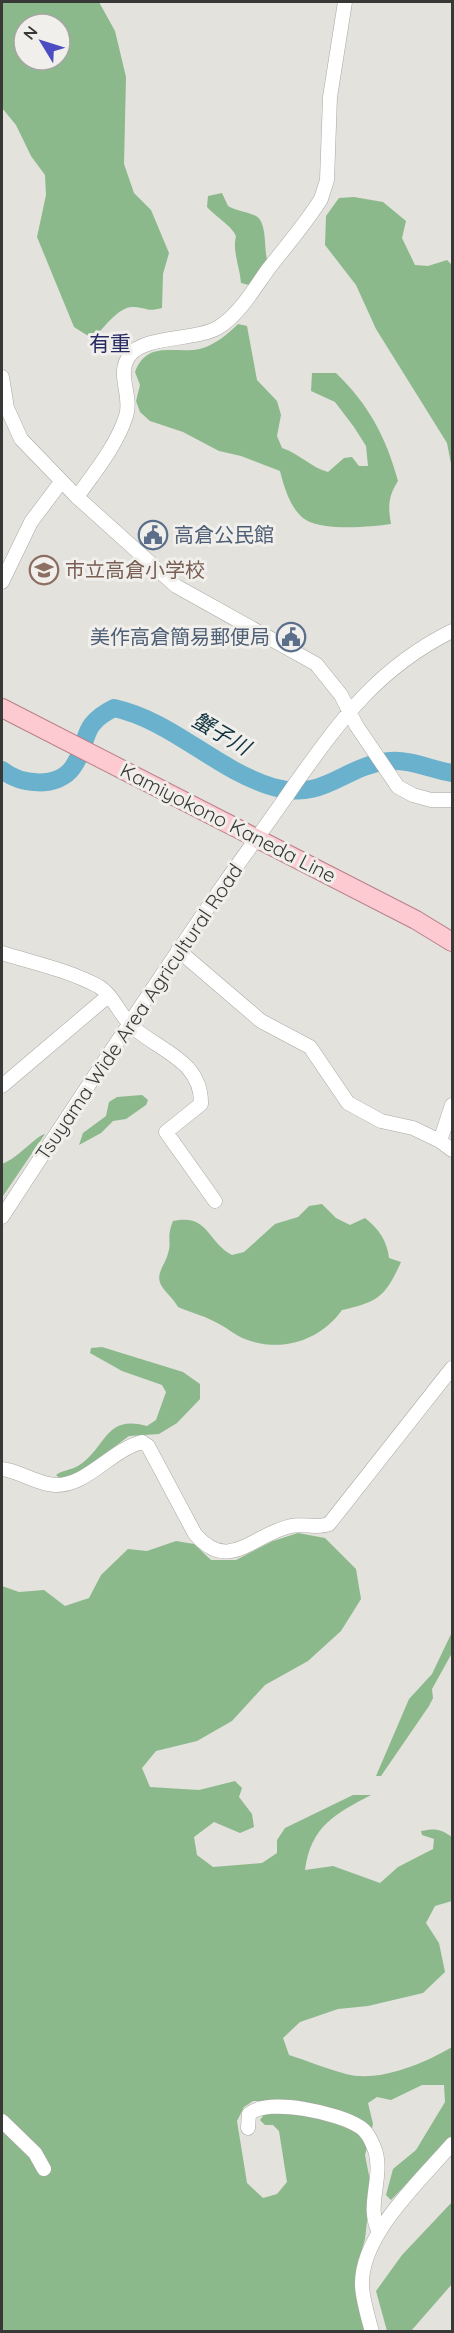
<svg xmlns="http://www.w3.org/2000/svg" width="454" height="2333" font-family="Quicksand,'Noto Sans JP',sans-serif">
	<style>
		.forest { fill: #8bb98b; fill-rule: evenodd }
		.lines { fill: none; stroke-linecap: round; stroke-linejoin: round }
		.river { stroke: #69b1cc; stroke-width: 18 }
		.minor-casing { stroke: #a9a8a4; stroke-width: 15 }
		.major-casing { stroke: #b78087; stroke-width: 20 }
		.minor { stroke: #fff; stroke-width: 14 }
		.major { stroke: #fdcad1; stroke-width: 18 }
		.labels { text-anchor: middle; stroke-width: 6; stroke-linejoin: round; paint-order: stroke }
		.service-label { font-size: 20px; fill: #4e5e75; stroke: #f0efeb; text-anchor: start }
		.education-label { font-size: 20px; fill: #785e54; stroke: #f0efeb; text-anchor: start }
		.street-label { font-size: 20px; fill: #383836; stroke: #f0efeb }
		.neighbourhood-label { font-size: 21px; fill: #282a64; stroke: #f0efeb }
		.water-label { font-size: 21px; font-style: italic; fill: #0f323e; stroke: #f0efeb }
	</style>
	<rect width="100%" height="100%" fill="#e3e2dd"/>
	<path class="forest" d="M 2,2 L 99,2 L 115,31 L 126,77 L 124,164 L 134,193 L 151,210 L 169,253 L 163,274 L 162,308 C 147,312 148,308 134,307 C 119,305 103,329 93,339 L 74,327 L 37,237 L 46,195 L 45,175 L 31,156 L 16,125 L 2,108 ZM 24,24 L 60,24 L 60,60 L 24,60 Z
		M 222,193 L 228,206 C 236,211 252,213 256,216 C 267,222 264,247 267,259 L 249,285 L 241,283 C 240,267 232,251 236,236 C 231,225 216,217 207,207 L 208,196 Z
		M 354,197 L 383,202 L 406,221 L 402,238 L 415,265 L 428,266 L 447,260 L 452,265 L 452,469 L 447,443 L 376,329 L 356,285 L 325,245 L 326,216 L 339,198 Z
		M 238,324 L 247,326 L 257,380 L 277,401 L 281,415 L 277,436 L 282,448 C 300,454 312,468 328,472 L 344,458 L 352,457 L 359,466 L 368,466 L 366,446 L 354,427 L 335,402 L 311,391 L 312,373 L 336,373 C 369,405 386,437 398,481 C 388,497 388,506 391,524 C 370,527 325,531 306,520 C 291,511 284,487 280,471 L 241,456 L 219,451 L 183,432 L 150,421 L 140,412 L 136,401 L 140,385 L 135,372 C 148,338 177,356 203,348 C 216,344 229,333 238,324 Z
		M 142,1095 L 148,1100 L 146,1105 L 126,1119 L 113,1121 L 101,1133 L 79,1145 L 83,1133 L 106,1116 L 109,1102 L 117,1097 Z
		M 45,1134 L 3,1196 L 2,1197 L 2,1164 C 20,1157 34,1137 45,1134 Z
		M 322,1204 L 336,1218 L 350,1225 L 365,1218 C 379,1229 387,1241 389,1258 L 401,1262 C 385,1297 378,1302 342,1310 C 320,1341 281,1353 245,1339 C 236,1336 229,1329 221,1325 C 208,1317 192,1313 178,1307 C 173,1298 165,1292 161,1285 C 155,1273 166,1264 168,1253 C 172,1242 166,1238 173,1221 C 209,1213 207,1242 232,1255 L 244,1252 L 275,1224 L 298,1217 L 309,1206 Z
		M 102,1347 L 183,1372 L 200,1384 L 200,1399 L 177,1423 L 159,1434 L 129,1436 L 72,1478 L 61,1479 L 56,1475 C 63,1470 71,1470 78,1466 C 107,1448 104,1414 147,1426 L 156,1420 L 166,1392 L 162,1385 L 122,1371 L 90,1353 L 91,1348 Z
		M 298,1533 L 325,1538 L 356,1569 L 361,1599 L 341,1631 L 308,1661 L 265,1685 L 232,1721 L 197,1741 L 156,1751 L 142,1768 L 150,1787 L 199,1790 L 235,1781 L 242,1788 L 239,1797 L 252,1814 L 254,1827 L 240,1833 L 214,1822 L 194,1837 L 197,1855 L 213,1867 L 262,1863 L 277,1853 L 277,1840 L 285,1828 L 353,1795 L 371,1795 C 335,1814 311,1826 305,1870 L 333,1866 L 380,1883 L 398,1867 L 433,1849 L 434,1839 L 422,1835 L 421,1831 C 435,1828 441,1829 452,1837 L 452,1901 L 435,1906 L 426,1923 L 439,1943 L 445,1972 L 423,1993 L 368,2006 L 338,2009 L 300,2022 L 283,2038 L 289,2055 C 308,2061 327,2069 346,2074 C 379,2083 425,2063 452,2047 L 452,2136 L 391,2200 L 386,2195 L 393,2169 L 416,2150 L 445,2102 L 444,2085 L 422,2085 L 391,2100 L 377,2097 L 368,2103 L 373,2124 L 365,2155 L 371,2186 L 365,2239 L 357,2267 L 356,2297 L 365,2331 L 2,2332 L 2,1586 L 19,1592 L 44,1590 L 65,1606 L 89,1598 L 101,1575 L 128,1549 L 147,1551 L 176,1541 L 194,1544 L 211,1560 L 236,1560 L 273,1541 ZM 253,2101 L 274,2101 L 260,2120 L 265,2125 L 273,2125 L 279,2131 L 287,2182 L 277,2194 L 263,2198 L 247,2183 L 237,2121 L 244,2107 Z
		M 452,1632 L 452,1653 L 432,1689 L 433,1698 L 429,1706 L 381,1776 L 376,1776 L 409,1699 L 432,1674 Z
		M 452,2202 L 452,2284 L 411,2331 L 387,2331 L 376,2291 L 402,2255 Z"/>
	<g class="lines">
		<path class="river" d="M 2,770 C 20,785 58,789 73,767 C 91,741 78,726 114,708 C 173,721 216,770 273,787 C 326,802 343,765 390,761 C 409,759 433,770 452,773"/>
		<g class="minor-casing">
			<path id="minor" d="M 2,377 L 7,408 L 21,439 L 77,497 L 176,586 L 316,664 L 341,695 L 356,725 L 398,787 L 413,795 L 431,800 L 452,800
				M 77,497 C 94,473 117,445 126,416 C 133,395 115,374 130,355 C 145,335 196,341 219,327 C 240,314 255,287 269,268 C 287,245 306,223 321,199 L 327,180 L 330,97 L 345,2
				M 2,582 L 31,522 L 61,482
				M 178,950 L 261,1021 L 310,1047 L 348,1103 L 381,1121 L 413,1128 L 440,1141 L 452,1150
				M 2,953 C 34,963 68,970 98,986 C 114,995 120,1017 134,1028 C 160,1051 202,1061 201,1104 L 166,1132 L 215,1201
				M 2,1086 L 108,996
				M 440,1141 L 452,1105
				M 2,1217 C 75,1105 148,994 224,884 C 247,851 272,818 295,784 C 342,718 378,668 452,631
				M 2,1469 C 20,1471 36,1484 55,1485 C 87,1486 111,1450 142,1442 L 148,1446 L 195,1534 C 229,1574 253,1534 291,1526 C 303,1523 317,1529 329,1524 L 452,1368
				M 2,2121 L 35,2153 L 44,2169
				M 248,2128 L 249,2114 C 268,2097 339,2113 360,2127 C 367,2131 372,2142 375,2150 C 384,2177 365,2206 379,2232
				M 372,2332 C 368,2317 363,2301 362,2286 C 360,2235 421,2180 452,2144"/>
		</g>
		<g class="major-casing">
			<path id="major" d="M 2,708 L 416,920 L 452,942"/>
		</g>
		<use href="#minor" class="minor"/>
		<use href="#major" class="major"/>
	</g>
	<defs>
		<g id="civic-ring" transform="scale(1.5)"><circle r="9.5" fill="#f0efeb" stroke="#5c6f8a" stroke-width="1.5"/><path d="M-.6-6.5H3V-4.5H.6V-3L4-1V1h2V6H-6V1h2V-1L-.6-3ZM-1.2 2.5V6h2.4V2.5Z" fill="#5c6f8a"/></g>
		<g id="school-ring" transform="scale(1.5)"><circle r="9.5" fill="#f0efeb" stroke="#8d6e63" stroke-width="1.5"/><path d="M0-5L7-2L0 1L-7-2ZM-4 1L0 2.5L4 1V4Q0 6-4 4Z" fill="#8d6e63"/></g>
	</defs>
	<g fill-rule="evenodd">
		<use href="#civic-ring" x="153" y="535"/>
		<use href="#school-ring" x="44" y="570"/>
		<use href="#civic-ring" x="291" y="637"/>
	</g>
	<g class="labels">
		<g class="service-label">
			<text x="174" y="542">高倉公民館</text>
			<text x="270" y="644" text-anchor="end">美作高倉簡易郵便局</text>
		</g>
		<g class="education-label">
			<text x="65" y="577">市立高倉小学校</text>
		</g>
		<g class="street-label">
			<text transform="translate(228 823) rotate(27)" y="7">Kamiyokono Kaneda Line</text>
			<text transform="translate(139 1012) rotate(-56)" y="7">Tsuyama Wide Area Agricultural Road</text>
		</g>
		<g class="neighbourhood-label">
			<text x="110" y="351">有重</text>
		</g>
		<g class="water-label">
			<text transform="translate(221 734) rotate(30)" y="7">蟹子川</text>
		</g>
	</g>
	<rect width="454" height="2333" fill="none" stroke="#383836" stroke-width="6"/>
	<g transform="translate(42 42) rotate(308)"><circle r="28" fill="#f0efeb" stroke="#a6a6a3" stroke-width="1.5"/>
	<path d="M0-4.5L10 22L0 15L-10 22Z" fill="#4c4cc2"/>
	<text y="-9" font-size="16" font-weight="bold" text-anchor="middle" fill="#383836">N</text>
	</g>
</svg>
